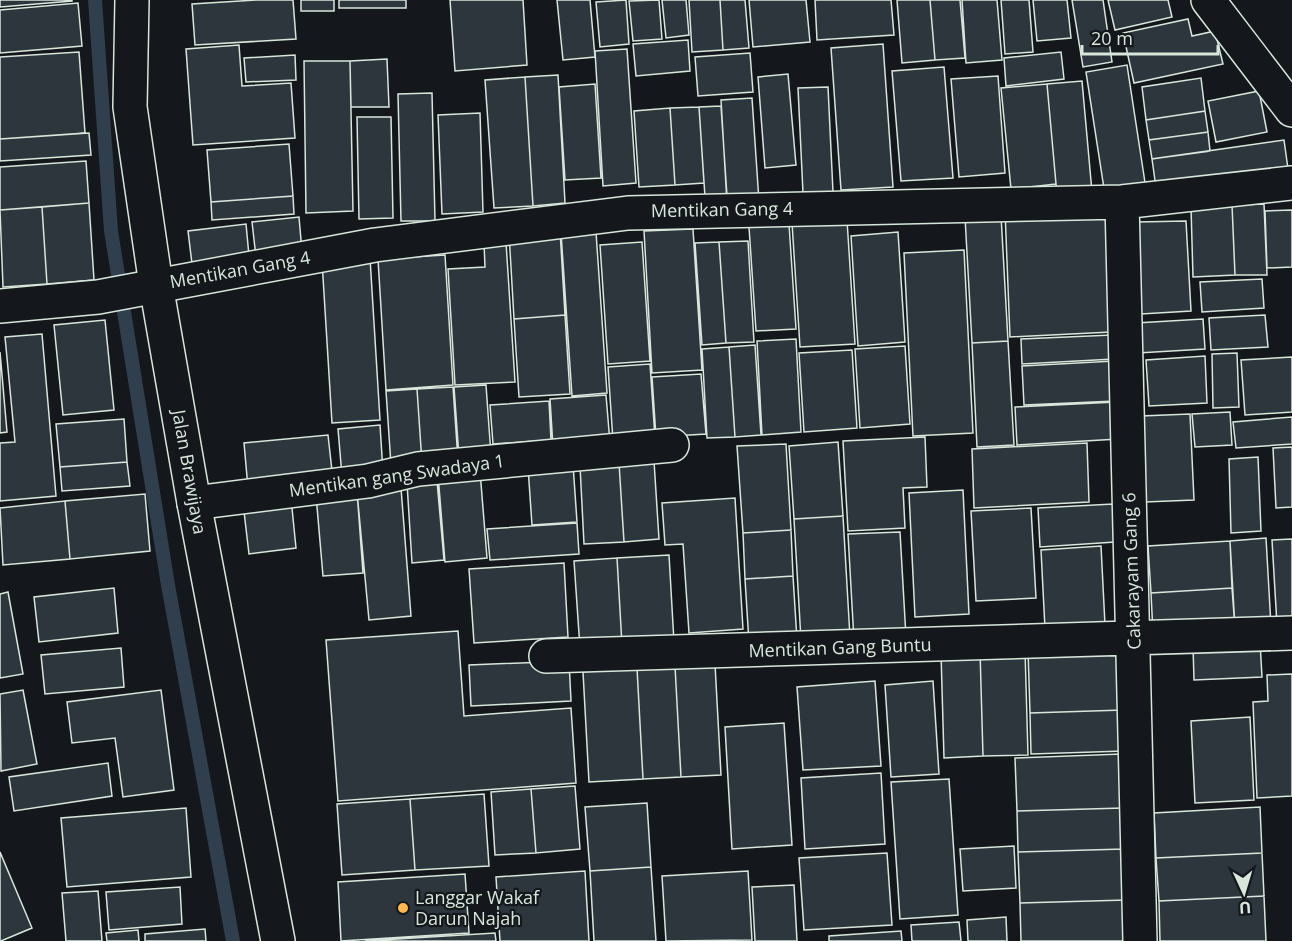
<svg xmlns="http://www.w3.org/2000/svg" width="1292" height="941" font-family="'Open Sans',sans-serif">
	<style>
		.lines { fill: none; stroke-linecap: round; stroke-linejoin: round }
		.stream { stroke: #2f3f4d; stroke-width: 14 }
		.building { fill: #2c363c; stroke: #d8e6dc; stroke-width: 1.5 }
		.minor-casing { stroke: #d8e6dc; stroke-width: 36 }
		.major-casing { stroke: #d8e6dc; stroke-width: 36 }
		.minor { stroke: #14181c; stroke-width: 33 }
		.major { stroke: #14181c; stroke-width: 33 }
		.poi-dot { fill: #ffb74d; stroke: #14181c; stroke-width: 2 }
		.labels { text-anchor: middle; stroke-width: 4.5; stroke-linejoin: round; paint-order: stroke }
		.street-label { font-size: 18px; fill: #d8e6dc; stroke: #14181c }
		.poi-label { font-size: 18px; fill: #d8e6dc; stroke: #14181c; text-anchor: start }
	</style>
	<rect width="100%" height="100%" fill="#14181c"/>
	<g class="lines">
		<path class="stream" d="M 95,0 L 111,231 L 168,585 L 233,941"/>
	</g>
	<path class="building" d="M 0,0 L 72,0 L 72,1 L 0,7 Z
		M 256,0 L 293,0 L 296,39 L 195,45 L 192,4 Z
		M 301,0 L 334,0 L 334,11 L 301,11 Z
		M 339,0 L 406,0 L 406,8 L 339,8 Z
		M 450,0 L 523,0 L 527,65 L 455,71 Z
		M 557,0 L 590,0 L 595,57 L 563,60 Z
		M 626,0 L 629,44 L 600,47 L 596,2 Z
		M 659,0 L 662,39 L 633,41 L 629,1 Z
		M 662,0 L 686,0 L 689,35 L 666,38 Z
		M 689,0 L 720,0 L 723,50 L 692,52 Z
		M 720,0 L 745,0 L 749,48 L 723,50 Z
		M 749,0 L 806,0 L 810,42 L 753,47 Z
		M 815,0 L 891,0 L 894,35 L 817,40 Z
		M 897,0 L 930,0 L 935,60 L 902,63 Z
		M 930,0 L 960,0 L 965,58 L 935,60 Z
		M 962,0 L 997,0 L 1002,60 L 966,63 Z
		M 1001,0 L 1029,0 L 1033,52 L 1005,54 Z
		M 1033,0 L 1067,0 L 1071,38 L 1037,41 Z
		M 1072,0 L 1103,0 L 1112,62 L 1083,67 Z
		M 1108,0 L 1168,0 L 1172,17 L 1115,30 Z
		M 78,3 L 82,46 L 0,53 L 0,10 Z
		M 1188,19 L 1192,36 L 1215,31 L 1223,64 L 1134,83 L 1123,33 Z
		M 688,40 L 690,71 L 636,76 L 633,44 Z
		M 883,44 L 893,187 L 841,190 L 831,48 Z
		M 239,45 L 242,86 L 291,83 L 295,138 L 193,145 L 186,49 Z
		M 627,49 L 636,183 L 603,186 L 595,51 Z
		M 79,52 L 85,133 L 0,139 L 0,57 Z
		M 1061,52 L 1064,79 L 1006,86 L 1004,58 Z
		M 750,53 L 753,92 L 698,96 L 695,57 Z
		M 295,55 L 296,80 L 246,82 L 244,58 Z
		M 387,59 L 389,107 L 351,107 L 350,61 Z
		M 304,61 L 350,61 L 353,211 L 306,213 Z
		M 1127,65 L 1146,189 L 1105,195 L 1086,72 Z
		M 944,67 L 953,178 L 901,181 L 892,71 Z
		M 788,74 L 796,165 L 765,168 L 758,77 Z
		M 558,75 L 565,203 L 533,206 L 525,77 Z
		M 998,76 L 1005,173 L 959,177 L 951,79 Z
		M 525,77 L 533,206 L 494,208 L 485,80 Z
		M 1201,78 L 1205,111 L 1146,120 L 1142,87 Z
		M 1082,81 L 1092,192 L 1057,195 L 1047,84 Z
		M 595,84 L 601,178 L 565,180 L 559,87 Z
		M 1047,84 L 1056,184 L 1011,189 L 1001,88 Z
		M 828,87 L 833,192 L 803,193 L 798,88 Z
		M 1259,91 L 1267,132 L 1216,142 L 1208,101 Z
		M 432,93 L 435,221 L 401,221 L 398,94 Z
		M 752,98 L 759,201 L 727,203 L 721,100 Z
		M 721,106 L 727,196 L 705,197 L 699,107 Z
		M 699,107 L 704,183 L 675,185 L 670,108 Z
		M 670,108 L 675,185 L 639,187 L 634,111 Z
		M 1205,111 L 1208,132 L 1149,140 L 1146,120 Z
		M 480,113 L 483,212 L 442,214 L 438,115 Z
		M 357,117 L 391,117 L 393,218 L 359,219 Z
		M 1208,132 L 1210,151 L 1152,159 L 1149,140 Z
		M 89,133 L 91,155 L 0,161 L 0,139 Z
		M 1284,140 L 1289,176 L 1157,195 L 1152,159 Z
		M 289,144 L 293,196 L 211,202 L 207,150 Z
		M 86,161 L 89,203 L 0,210 L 0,167 Z
		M 293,196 L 294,214 L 212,220 L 211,202 Z
		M 89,203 L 94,280 L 47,284 L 42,207 Z
		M 1264,204 L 1267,275 L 1235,275 L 1232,205 Z
		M 1232,205 L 1235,275 L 1193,277 L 1191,207 Z
		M 42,207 L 47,284 L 3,287 L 0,210 Z
		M 1105,207 L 1111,332 L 1010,337 L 1005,211 Z
		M 1292,210 L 1292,267 L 1267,268 L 1265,211 Z
		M 1001,215 L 1008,341 L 972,343 L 965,217 Z
		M 299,217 L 302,252 L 256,257 L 252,222 Z
		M 847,220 L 855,344 L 800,347 L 792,223 Z
		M 1186,221 L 1191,311 L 1141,314 L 1137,222 Z
		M 246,224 L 250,266 L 193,272 L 188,231 Z
		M 789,224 L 796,329 L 756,331 L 749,227 Z
		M 693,229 L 702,370 L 652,373 L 644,231 Z
		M 560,230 L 565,315 L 514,319 L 509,233 Z
		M 596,232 L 607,393 L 572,396 L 561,233 Z
		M 898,232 L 905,342 L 858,346 L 851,236 Z
		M 748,241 L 754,342 L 726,343 L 719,242 Z
		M 506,242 L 515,382 L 455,385 L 448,269 L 485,267 L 484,243 Z
		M 642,242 L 650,361 L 608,364 L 600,245 Z
		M 719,242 L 726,343 L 702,345 L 695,243 Z
		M 964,250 L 973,433 L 913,436 L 904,253 Z
		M 445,255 L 453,385 L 386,390 L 378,259 Z
		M 370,258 L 380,420 L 332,423 L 322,261 Z
		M 1262,279 L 1264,308 L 1202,312 L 1200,282 Z
		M 565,315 L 570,394 L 519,397 L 514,319 Z
		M 1265,315 L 1268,347 L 1211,350 L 1209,318 Z
		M 1203,319 L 1205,349 L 1138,353 L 1136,323 Z
		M 105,320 L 114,410 L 63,415 L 54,325 Z
		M 42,334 L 56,496 L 0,501 L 0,443 L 15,442 L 5,337 Z
		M 1112,335 L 1114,359 L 1022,364 L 1021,339 Z
		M 796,339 L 801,432 L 762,435 L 757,341 Z
		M 1008,341 L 1014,445 L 977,447 L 972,343 Z
		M 755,345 L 761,435 L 735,437 L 729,347 Z
		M 905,346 L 910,424 L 860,428 L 855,349 Z
		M 729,347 L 735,437 L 707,438 L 702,349 Z
		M 852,350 L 857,428 L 804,432 L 799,353 Z
		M 0,352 L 7,432 L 0,433 Z
		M 1237,353 L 1239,407 L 1213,408 L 1212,354 Z
		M 1205,356 L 1207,403 L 1149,406 L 1146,360 Z
		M 1292,357 L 1292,412 L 1245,415 L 1241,360 Z
		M 1114,361 L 1116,401 L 1024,405 L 1022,366 Z
		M 650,364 L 655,438 L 613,441 L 608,367 Z
		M 701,374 L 706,434 L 656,437 L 652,377 Z
		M 486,385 L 491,455 L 459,457 L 454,387 Z
		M 453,387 L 458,460 L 422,463 L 417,389 Z
		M 417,389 L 422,463 L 391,465 L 386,391 Z
		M 606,395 L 610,443 L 553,447 L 550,399 Z
		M 549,401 L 551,440 L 493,444 L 490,405 Z
		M 1116,402 L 1118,439 L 1017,445 L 1015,407 Z
		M 1230,412 L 1232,445 L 1195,447 L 1192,414 Z
		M 1190,414 L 1194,500 L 1145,502 L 1141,416 Z
		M 1292,417 L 1292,444 L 1236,448 L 1233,422 Z
		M 124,419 L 127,462 L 60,467 L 56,424 Z
		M 380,425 L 383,472 L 342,476 L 338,429 Z
		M 328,435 L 333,480 L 248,488 L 244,443 Z
		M 925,437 L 927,487 L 903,488 L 905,528 L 848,531 L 843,441 Z
		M 838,442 L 843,516 L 794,519 L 789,446 Z
		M 1087,443 L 1089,502 L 974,508 L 972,449 Z
		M 786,444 L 791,530 L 743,533 L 737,446 Z
		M 1292,447 L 1292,507 L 1276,508 L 1273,448 Z
		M 1258,457 L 1261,531 L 1231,533 L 1229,459 Z
		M 654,461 L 659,539 L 624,542 L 619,463 Z
		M 127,462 L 130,486 L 62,491 L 60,467 Z
		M 619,463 L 624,542 L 584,544 L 580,466 Z
		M 573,464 L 577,522 L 532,525 L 528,467 Z
		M 480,471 L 487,558 L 445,562 L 438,474 Z
		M 437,481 L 444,560 L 412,563 L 407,483 Z
		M 401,488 L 411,616 L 369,620 L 357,492 Z
		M 963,490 L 969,614 L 915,617 L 909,493 Z
		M 357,491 L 363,573 L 323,576 L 316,495 Z
		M 145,494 L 150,551 L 70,559 L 65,501 Z
		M 291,498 L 296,548 L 249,554 L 243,503 Z
		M 735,498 L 743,629 L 689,633 L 683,544 L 665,545 L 662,503 Z
		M 65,501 L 70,559 L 3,565 L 0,508 Z
		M 1113,504 L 1115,542 L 1040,547 L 1038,508 Z
		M 1031,508 L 1036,598 L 976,601 L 971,511 Z
		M 843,516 L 850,637 L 801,640 L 794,519 Z
		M 577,523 L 579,554 L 490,560 L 487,529 Z
		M 791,530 L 793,576 L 745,579 L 743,533 Z
		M 900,532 L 906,637 L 854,641 L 848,534 Z
		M 1266,538 L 1271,626 L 1235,628 L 1230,541 Z
		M 1292,539 L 1292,624 L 1277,625 L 1272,540 Z
		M 1230,541 L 1232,588 L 1151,593 L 1148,546 Z
		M 1101,546 L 1105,625 L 1045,629 L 1041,550 Z
		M 669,555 L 674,642 L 622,645 L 617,558 Z
		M 617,558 L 622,645 L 580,648 L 574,561 Z
		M 564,563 L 568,637 L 474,643 L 469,569 Z
		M 793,576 L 797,640 L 749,643 L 745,579 Z
		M 114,588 L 118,633 L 39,642 L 34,597 Z
		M 1232,588 L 1235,628 L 1153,633 L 1151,593 Z
		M 8,592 L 23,674 L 0,678 L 0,594 Z
		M 458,631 L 464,716 L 571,708 L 576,783 L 338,801 L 326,640 Z
		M 1260,642 L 1262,677 L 1194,680 L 1193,646 Z
		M 121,648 L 124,687 L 45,694 L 41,655 Z
		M 1121,648 L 1123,710 L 1030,713 L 1028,651 Z
		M 1025,650 L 1028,755 L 983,756 L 980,651 Z
		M 980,651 L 983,756 L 944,758 L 941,653 Z
		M 569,661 L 571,701 L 471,706 L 469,665 Z
		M 715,664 L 721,775 L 681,777 L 675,666 Z
		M 675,666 L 681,777 L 643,779 L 637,668 Z
		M 637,668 L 643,779 L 589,782 L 583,672 Z
		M 1292,674 L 1292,796 L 1257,798 L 1253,702 L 1268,701 L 1267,675 Z
		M 875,681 L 881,766 L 803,770 L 797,687 Z
		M 933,681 L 939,774 L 891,777 L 885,685 Z
		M 23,690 L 37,764 L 1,771 L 0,694 Z
		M 161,690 L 174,790 L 123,797 L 115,738 L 72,743 L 67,702 Z
		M 1123,710 L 1125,751 L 1031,754 L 1030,713 Z
		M 1250,717 L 1254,800 L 1195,803 L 1191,721 Z
		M 784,723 L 792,845 L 732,849 L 725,727 Z
		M 1121,754 L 1123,808 L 1017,811 L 1015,758 Z
		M 108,763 L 112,796 L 14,811 L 9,777 Z
		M 881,773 L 885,844 L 805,849 L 801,778 Z
		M 949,779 L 958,915 L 900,919 L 891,782 Z
		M 575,786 L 580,849 L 536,853 L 531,789 Z
		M 531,789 L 536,853 L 495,855 L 491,792 Z
		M 484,794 L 489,866 L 415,870 L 410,799 Z
		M 410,799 L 415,870 L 342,875 L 337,804 Z
		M 647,803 L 651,867 L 590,871 L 585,807 Z
		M 1260,807 L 1262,853 L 1156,858 L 1154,813 Z
		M 186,808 L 191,877 L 67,887 L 61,818 Z
		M 1123,808 L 1124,849 L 1018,852 L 1017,811 Z
		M 1014,846 L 1016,888 L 963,891 L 960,849 Z
		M 1124,849 L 1126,900 L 1020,903 L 1018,852 Z
		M 0,852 L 32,928 L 1,941 L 0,941 Z
		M 887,853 L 892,925 L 804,930 L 799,858 Z
		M 1262,853 L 1264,896 L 1159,901 L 1156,858 Z
		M 651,867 L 656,941 L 594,941 L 590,871 Z
		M 585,871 L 589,941 L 500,941 L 496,877 Z
		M 748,871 L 752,940 L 666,941 L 662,876 Z
		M 465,874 L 469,933 L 341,941 L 338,882 Z
		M 794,885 L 797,941 L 755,941 L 752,887 Z
		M 180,887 L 182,924 L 109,930 L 106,892 Z
		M 98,891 L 102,941 L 66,941 L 62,893 Z
		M 1264,896 L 1266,941 L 1160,941 L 1159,901 Z
		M 1126,900 L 1127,941 L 1021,941 L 1020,903 Z
		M 1006,917 L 1007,941 L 968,941 L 967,920 Z
		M 959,922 L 961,941 L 912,941 L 911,925 Z
		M 205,929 L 206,941 L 145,941 L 145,934 Z
		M 138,930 L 139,941 L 107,941 L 106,933 Z
		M 901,931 L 902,941 L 829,941 L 829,936 Z
		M 495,933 L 496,941 L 365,941 Z"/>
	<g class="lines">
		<g class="minor-casing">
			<path id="minor" d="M 1208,0 L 1292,110
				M 1122,202 L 1140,941
				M 0,306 L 98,297 L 375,245 L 628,213 L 1122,202 L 1292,183
				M 194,503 L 368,481 L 418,469 L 672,445
				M 546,656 L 1292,633"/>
		</g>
		<g class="major-casing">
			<path id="major" d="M 132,0 L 130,107 L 156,285 L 194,503 L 278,941"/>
		</g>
		<use href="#minor" class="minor"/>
		<use href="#major" class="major"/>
	</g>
	<circle class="poi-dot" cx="403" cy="908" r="6"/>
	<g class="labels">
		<g class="street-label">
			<text transform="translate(722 210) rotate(-1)" y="6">Mentikan Gang 4</text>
			<text transform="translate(240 270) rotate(-10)" y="6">Mentikan Gang 4</text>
			<text transform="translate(189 472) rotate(80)" y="6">Jalan Brawijaya</text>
			<text transform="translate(397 476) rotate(-8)" y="6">Mentikan gang Swadaya 1</text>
			<text transform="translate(1132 571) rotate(-92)" y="6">Cakarayam Gang 6</text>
			<text transform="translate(840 648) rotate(-2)" y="6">Mentikan Gang Buntu</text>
		</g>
		<g class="poi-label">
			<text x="415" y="904">Langgar Wakaf<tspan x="415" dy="21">Darun Najah</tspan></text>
		</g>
	</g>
	<g transform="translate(1244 893) rotate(176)" stroke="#14181c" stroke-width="4.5" paint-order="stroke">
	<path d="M0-4.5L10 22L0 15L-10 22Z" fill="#d8e6dc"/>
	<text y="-9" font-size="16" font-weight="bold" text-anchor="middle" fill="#d8e6dc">U</text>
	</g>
	<path d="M1082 45v9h136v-9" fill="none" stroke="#d8e6dc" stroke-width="3"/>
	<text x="1091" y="45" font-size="18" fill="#d8e6dc" stroke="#14181c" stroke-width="4.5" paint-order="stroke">20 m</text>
</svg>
